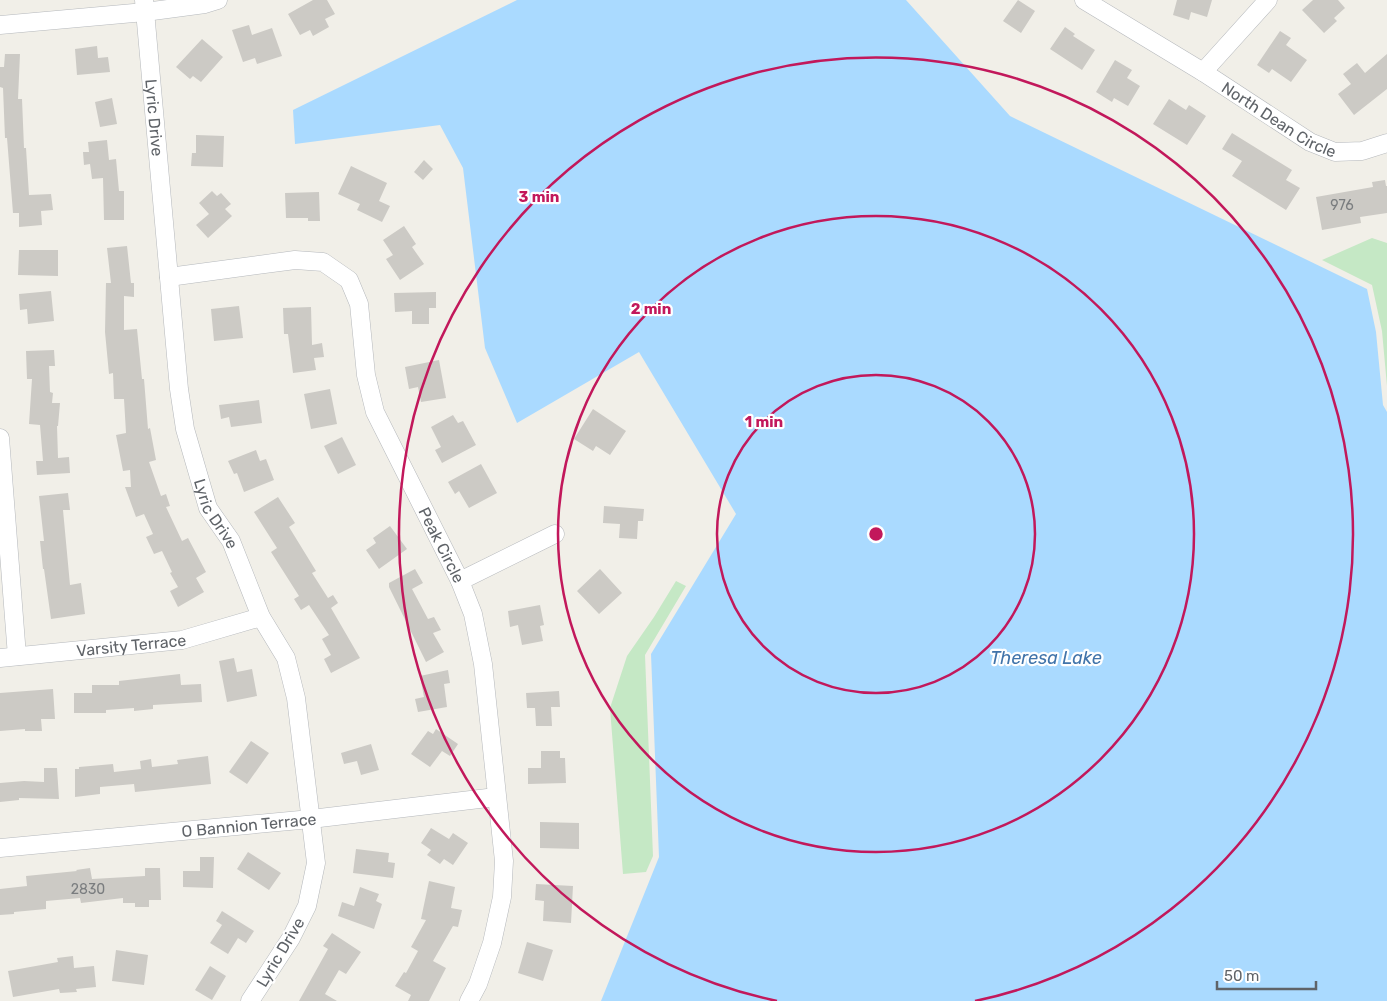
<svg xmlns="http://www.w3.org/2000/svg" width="1387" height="1001" font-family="Rubik,sans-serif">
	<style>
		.green { fill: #c5e8c5 }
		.water { fill: #aadaff }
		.building { fill: #cccac5 }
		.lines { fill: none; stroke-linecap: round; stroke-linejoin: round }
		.minor-casing { stroke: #b5b8bc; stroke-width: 19 }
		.minor { stroke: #fff; stroke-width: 18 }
		.ring { fill: none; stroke: #c2185b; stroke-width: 2.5 }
		.labels { text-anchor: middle; stroke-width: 4.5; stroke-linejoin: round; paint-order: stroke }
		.number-label { font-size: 14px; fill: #7a7d7f }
		.street-label { font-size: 16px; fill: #5f6368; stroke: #fff }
		.water-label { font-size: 18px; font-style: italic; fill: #4174aa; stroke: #fff }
		.centre { fill: #c2185b; stroke: #fff; stroke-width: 2.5 }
		.ring-label { font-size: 15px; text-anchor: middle; font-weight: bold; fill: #c2185b; stroke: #fff; stroke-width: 4.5; stroke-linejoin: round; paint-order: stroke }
	</style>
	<rect width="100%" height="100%" fill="#f1efe8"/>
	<path class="green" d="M 1372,238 L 1387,243 L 1387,386 L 1382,331 L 1372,285 L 1322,260 Z
		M 676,581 L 686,586 L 645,655 L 653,856 L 646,872 L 623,874 L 610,708 L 627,656 L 654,617 Z"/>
	<path class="water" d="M 517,0 L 906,0 L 1010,116 L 1367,289 L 1376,332 L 1383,405 L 1387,412 L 1387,1001 L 601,1001 L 659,857 L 651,654 L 736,514 L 639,352 L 517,423 L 485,348 L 463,168 L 440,125 L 295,144 L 293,110 Z"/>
	<path class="building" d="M 313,0 L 327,0 L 335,14 L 325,19 L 329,27 L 313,36 L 310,30 L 300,35 L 288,14 Z
		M 1018,0 L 1035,11 L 1021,33 L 1003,21 Z
		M 1177,0 L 1212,0 L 1207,17 L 1191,12 L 1189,20 L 1173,15 Z
		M 1313,0 L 1338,0 L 1345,8 L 1334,18 L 1337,21 L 1324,33 L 1302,10 Z
		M 249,25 L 252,35 L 272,28 L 282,56 L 257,64 L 255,58 L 243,62 L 232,30 Z
		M 1065,27 L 1075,34 L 1073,36 L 1095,50 L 1082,70 L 1050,49 Z
		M 1280,31 L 1291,38 L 1286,45 L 1307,60 L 1291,82 L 1272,69 L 1269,73 L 1257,65 Z
		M 202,39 L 223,57 L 201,82 L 193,76 L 190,79 L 176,67 Z
		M 97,46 L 98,58 L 108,57 L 110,72 L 77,75 L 75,49 Z
		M 5,54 L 20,54 L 18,99 L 22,99 L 24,148 L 26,148 L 29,195 L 51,194 L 53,210 L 41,211 L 42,225 L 19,227 L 19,213 L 13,213 L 7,138 L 5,138 L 3,88 L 0,87 L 0,67 L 4,67 Z
		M 1387,54 L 1387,89 L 1354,115 L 1338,94 L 1351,84 L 1343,74 L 1357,63 L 1365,73 Z
		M 1115,60 L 1132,70 L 1127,78 L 1140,86 L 1128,106 L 1114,98 L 1112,102 L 1096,92 Z
		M 112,98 L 117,124 L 100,127 L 95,102 Z
		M 1169,99 L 1186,110 L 1189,105 L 1206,116 L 1187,145 L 1153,124 Z
		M 1232,133 L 1292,170 L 1286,180 L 1300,188 L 1286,210 L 1232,176 L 1242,161 L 1222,149 Z
		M 196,135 L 224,136 L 223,167 L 191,166 L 192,153 L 196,153 Z
		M 107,140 L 109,160 L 116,159 L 119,191 L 124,191 L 124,220 L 104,220 L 103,178 L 92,179 L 90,164 L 84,165 L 83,152 L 89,152 L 88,142 Z
		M 424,160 L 433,169 L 423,180 L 414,172 Z
		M 351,166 L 387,183 L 379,201 L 390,206 L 382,222 L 357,210 L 360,204 L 338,194 Z
		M 1385,180 L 1386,186 L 1387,186 L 1387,213 L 1360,217 L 1361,223 L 1322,230 L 1316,197 L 1373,187 L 1372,182 Z
		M 212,191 L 217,196 L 221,193 L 231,204 L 225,209 L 232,216 L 208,238 L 196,225 L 209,214 L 199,203 Z
		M 319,192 L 320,221 L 308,221 L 308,218 L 286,218 L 285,193 Z
		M 404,226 L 416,244 L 412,247 L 424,264 L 400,280 L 386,259 L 393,255 L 383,240 Z
		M 127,246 L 131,283 L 134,283 L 134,297 L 124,296 L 124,330 L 137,329 L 142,379 L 144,379 L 148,429 L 150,428 L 156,460 L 149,462 L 161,496 L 166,494 L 170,506 L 166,507 L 182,541 L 188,538 L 206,572 L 196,578 L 204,592 L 178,607 L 170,591 L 178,587 L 170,573 L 172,572 L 162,551 L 154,554 L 146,537 L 153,534 L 144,514 L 136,517 L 125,487 L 131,487 L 130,470 L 123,471 L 116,435 L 126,433 L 124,399 L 114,399 L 113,373 L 109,374 L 105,332 L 106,283 L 111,283 L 107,248 Z
		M 19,250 L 58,250 L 58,276 L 18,275 Z
		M 51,291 L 54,321 L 28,324 L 27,309 L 20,310 L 19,294 Z
		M 436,292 L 436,308 L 429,308 L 429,324 L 412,324 L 412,311 L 395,312 L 394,293 Z
		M 239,306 L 243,338 L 214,341 L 211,309 Z
		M 311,307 L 312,345 L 322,343 L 324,357 L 314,358 L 316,370 L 293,373 L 288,334 L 284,334 L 283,308 Z
		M 54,350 L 55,366 L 49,366 L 50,392 L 53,393 L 52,403 L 60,403 L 58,426 L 57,426 L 58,458 L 69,457 L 70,473 L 37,475 L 36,461 L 43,461 L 40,425 L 29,424 L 32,379 L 27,379 L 26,351 Z
		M 439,360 L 446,398 L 421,402 L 418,387 L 409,389 L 405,367 Z
		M 330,389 L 337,424 L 311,429 L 304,394 Z
		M 259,400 L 262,423 L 231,427 L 229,417 L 221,419 L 219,405 Z
		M 593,409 L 626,431 L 610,455 L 596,446 L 593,451 L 574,439 Z
		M 453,415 L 458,423 L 463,421 L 476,445 L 442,463 L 435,450 L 441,447 L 431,427 Z
		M 342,437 L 356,465 L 338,474 L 324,446 Z
		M 256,450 L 260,461 L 266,459 L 274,480 L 244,492 L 237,473 L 234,474 L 228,461 Z
		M 481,464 L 497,493 L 469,508 L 459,491 L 455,494 L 448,482 Z
		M 68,493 L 70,510 L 63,510 L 70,585 L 81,583 L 85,614 L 51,619 L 44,569 L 43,569 L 40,541 L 44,541 L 39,496 Z
		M 278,497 L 295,523 L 289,527 L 316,571 L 312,573 L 328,598 L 333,595 L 338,603 L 331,608 L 360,658 L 331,673 L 324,659 L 331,655 L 322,639 L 329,635 L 309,605 L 301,610 L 294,599 L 299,596 L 271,552 L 277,548 L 254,512 Z
		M 604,506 L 644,509 L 643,521 L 638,521 L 637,539 L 619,538 L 620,524 L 603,523 Z
		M 390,526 L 407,549 L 379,569 L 366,550 L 376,543 L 373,538 Z
		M 415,569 L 423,583 L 412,589 L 428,619 L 434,617 L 441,630 L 433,633 L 444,652 L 426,662 L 389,587 L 389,583 Z
		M 600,569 L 622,593 L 599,614 L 577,591 Z
		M 540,605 L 544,625 L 540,626 L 543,641 L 522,645 L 518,625 L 510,627 L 508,611 Z
		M 234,658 L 237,672 L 252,669 L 257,696 L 227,702 L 219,661 Z
		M 448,670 L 450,683 L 444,684 L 447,707 L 418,712 L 415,699 L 424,697 L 420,676 Z
		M 180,674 L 181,685 L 201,684 L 202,702 L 153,705 L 153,709 L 134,711 L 134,708 L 106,710 L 106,713 L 74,713 L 74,693 L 92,693 L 92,685 L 119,685 L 119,681 Z
		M 53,689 L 55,719 L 41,719 L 42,731 L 25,731 L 25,729 L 0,731 L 0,693 Z
		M 559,691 L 560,707 L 551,707 L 552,726 L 536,726 L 535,708 L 527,708 L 526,693 Z
		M 436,729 L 458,744 L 450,756 L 442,751 L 430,767 L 411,754 L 428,731 L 433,734 Z
		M 251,741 L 269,753 L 247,784 L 229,772 Z
		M 371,744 L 379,770 L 361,775 L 357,761 L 344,764 L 341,753 Z
		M 541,751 L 560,751 L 560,758 L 565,758 L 566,783 L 528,784 L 528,768 L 541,768 Z
		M 208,756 L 211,784 L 135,792 L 134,784 L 100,787 L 100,794 L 75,797 L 75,769 L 79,769 L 79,767 L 113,764 L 114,772 L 141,769 L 140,761 L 151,759 L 152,767 L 178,764 L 177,760 Z
		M 44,768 L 57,768 L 59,799 L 19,798 L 19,800 L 0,802 L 0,783 L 24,781 L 44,782 Z
		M 540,822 L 579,823 L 579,849 L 540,848 Z
		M 431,828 L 449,839 L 453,833 L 468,843 L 453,865 L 444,859 L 440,864 L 427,855 L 431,850 L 421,843 Z
		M 356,849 L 389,853 L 388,862 L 395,863 L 393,878 L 353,873 Z
		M 248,852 L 281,873 L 269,890 L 237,869 Z
		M 200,857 L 214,857 L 213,888 L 183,887 L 183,871 L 200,871 Z
		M 90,868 L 92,879 L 145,876 L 145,868 L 160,868 L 161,900 L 149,900 L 149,907 L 135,907 L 135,903 L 123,903 L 123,898 L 81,903 L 80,898 L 46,901 L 46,909 L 14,912 L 14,914 L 0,915 L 0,889 L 27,886 L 26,876 L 77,871 L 76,870 Z
		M 429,881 L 455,887 L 451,908 L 462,910 L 458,927 L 453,926 L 433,961 L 446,968 L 429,1001 L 408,1001 L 411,995 L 395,986 L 404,972 L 406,973 L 418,951 L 411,947 L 426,920 L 421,919 Z
		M 536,884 L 573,886 L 571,923 L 543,921 L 544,901 L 535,900 Z
		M 360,887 L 379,894 L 376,901 L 382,904 L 374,929 L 338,916 L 342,902 L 354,906 Z
		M 222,911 L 254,931 L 246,943 L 238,938 L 228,954 L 210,943 L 222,925 L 216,921 Z
		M 332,933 L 361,952 L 346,974 L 339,970 L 325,994 L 337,1001 L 299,1001 L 328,949 L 323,946 Z
		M 527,942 L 553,950 L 543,981 L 518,973 Z
		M 116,950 L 148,955 L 144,985 L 112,981 Z
		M 73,956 L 74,968 L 94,966 L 96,987 L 76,989 L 77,992 L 60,993 L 59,989 L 13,997 L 8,971 L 58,962 L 57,958 Z
		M 210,966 L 226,976 L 212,1000 L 195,990 Z"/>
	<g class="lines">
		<g class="minor-casing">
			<g id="minor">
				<path id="s1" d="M 144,0 L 179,389 L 185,429 L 208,508 L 231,541 L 261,617 L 286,658 L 296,698 L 316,863 L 307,906 L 291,938 L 250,1001"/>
				<path id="s2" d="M 1084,0 L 1203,72 L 1310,142 L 1335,152 L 1362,151 L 1387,143"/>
				<path d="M 0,25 L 145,12 L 205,4 L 218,0"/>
				<path d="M 1203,72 L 1268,0"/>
				<path id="s3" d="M 169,277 L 295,260 L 323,262 L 349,280 L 359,304 L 366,375 L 375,412 L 460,581 L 473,614 L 483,664 L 504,861 L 502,897 L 492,943 L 478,984 L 469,1001"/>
				<path d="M 0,438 L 17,656"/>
				<path d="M 460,581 L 555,534"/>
				<path id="s4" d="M 0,658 L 182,640 L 261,617"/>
				<path id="s5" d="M 0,848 L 311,819 L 496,797"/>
			</g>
		</g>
		<use href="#minor" class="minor"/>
	</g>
	<g class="ring">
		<circle cx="876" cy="534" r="159"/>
		<circle cx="876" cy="534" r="318"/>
		<path d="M777 1001A477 477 0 1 1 975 1001"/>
	</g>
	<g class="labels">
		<g class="number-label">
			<text x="1342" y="210">976</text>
			<text x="88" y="894">2830</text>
		</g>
		<g class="street-label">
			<text dy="6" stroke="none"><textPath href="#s2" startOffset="229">North Dean Circle</textPath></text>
			<text dy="6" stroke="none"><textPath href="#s1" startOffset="118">Lyric Drive</textPath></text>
			<text dy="6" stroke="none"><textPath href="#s1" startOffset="522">Lyric Drive</textPath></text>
			<text dy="6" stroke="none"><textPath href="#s3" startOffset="471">Peak Circle</textPath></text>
			<text dy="6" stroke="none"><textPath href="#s4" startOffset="132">Varsity Terrace</textPath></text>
			<text dy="6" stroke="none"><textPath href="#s5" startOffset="250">O Bannion Terrace</textPath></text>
			<text transform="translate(280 952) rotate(-59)" y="6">Lyric Drive</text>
		</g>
		<g class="water-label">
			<text x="1046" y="664">Theresa Lake</text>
		</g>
	</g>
	<circle cx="876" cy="534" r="8" class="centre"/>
	<g class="ring-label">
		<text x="539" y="202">3 min</text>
		<text x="651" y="314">2 min</text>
		<text x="764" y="427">1 min</text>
	</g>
	<path d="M1217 981v8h99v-8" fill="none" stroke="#5f6368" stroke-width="2.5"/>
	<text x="1224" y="981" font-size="15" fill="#5f6368" stroke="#ffffff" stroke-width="4" paint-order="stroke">50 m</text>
</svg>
